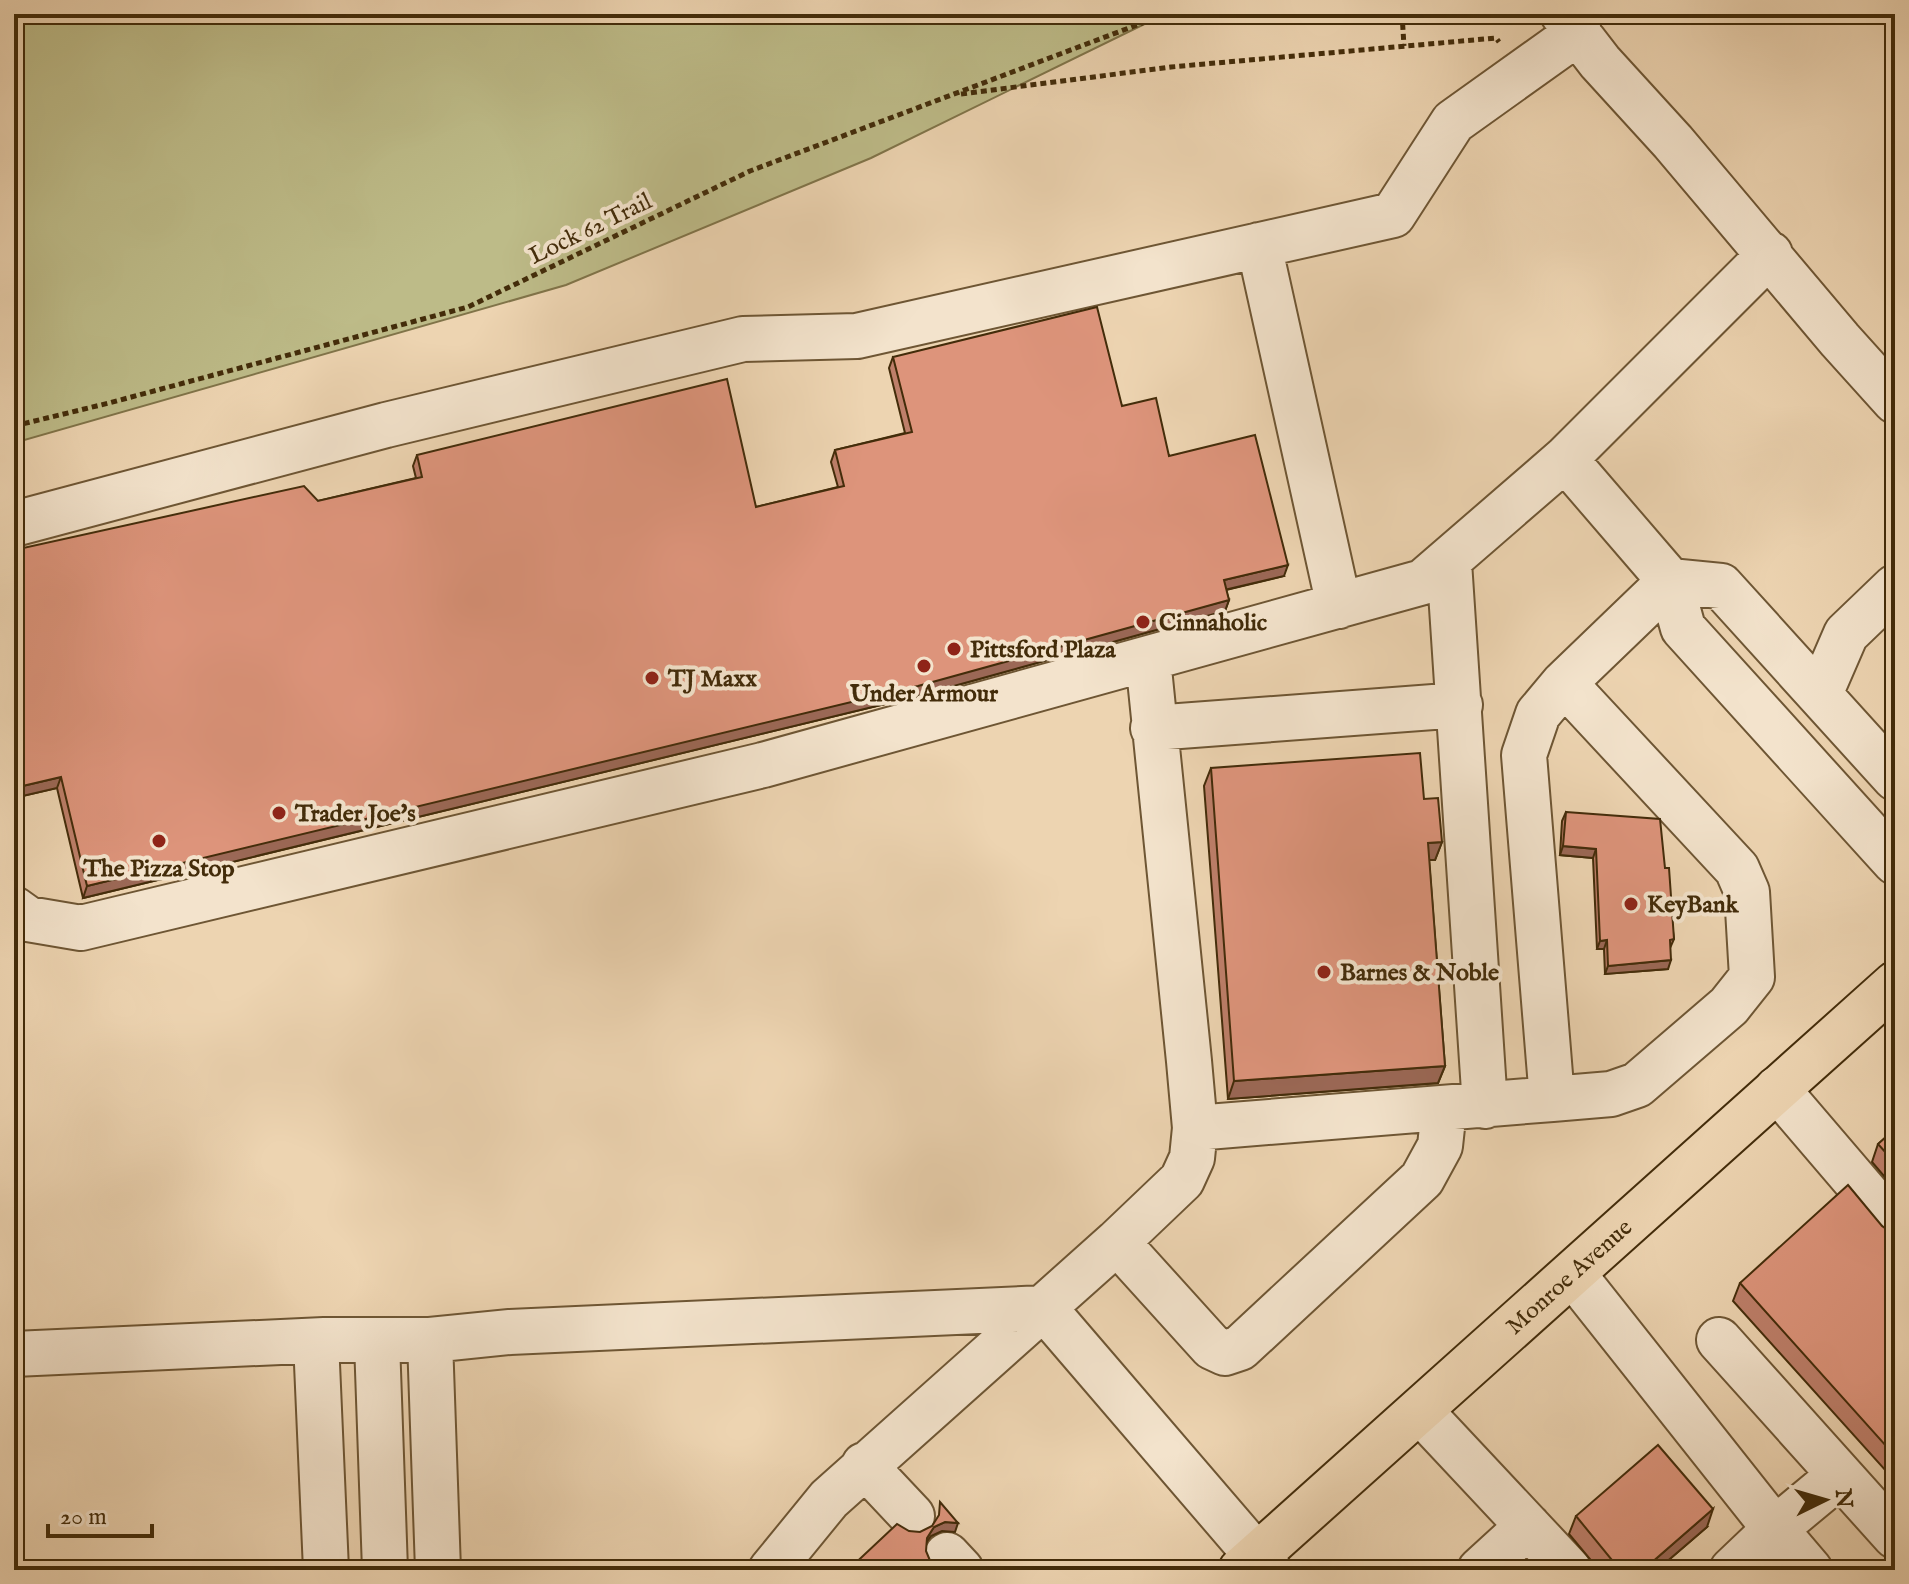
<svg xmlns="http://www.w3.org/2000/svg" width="1909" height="1584" font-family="'IM FELL English',serif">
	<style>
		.green { fill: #bdbb88; stroke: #807449; stroke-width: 2 }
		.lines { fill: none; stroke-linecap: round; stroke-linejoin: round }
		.minor-casing { stroke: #6e5634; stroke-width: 48 }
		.major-casing { stroke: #432c0a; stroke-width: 48 }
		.path { stroke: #432c0a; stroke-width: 5; stroke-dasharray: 6 4; stroke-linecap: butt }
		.minor { stroke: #f3e3cc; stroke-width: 44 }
		.major { stroke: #edd4b1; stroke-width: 44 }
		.wall { fill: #be7f6a; stroke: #432c0a; stroke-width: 2 }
		.shaded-wall { fill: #9b6856; stroke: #432c0a; stroke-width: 2 }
		.building { fill: #dd947b; stroke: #432c0a; stroke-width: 2 }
		.poi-dot { fill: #8f2418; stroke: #f3e3cc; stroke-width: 3 }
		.labels { text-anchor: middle; stroke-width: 8; stroke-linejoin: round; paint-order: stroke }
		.street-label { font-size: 24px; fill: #432c0a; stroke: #f3e3cc }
		.poi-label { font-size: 24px; font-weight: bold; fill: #432c0a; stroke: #f3e3cc; text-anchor: start }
	</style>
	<rect width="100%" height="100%" fill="#edd4b1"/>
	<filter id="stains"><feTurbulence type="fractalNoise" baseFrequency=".0025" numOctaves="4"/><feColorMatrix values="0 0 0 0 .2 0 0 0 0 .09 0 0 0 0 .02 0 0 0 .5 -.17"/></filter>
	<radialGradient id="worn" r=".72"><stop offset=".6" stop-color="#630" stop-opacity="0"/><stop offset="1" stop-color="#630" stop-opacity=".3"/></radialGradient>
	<path class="green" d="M 14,14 L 1165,14 L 871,158 L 566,285 L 14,443 Z"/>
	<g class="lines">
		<g class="minor-casing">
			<path id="minor" d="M 1563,14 L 1600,62 L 1673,142 L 1840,340 L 1895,401
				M 1259,245 L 1339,606
				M 1565,459 L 1670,581 L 1683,628 L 1895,862
				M 14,524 L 386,425 L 743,339 L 857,336 L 1393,215 L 1453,122 L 1579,32
				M 1449,562 L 1485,1106
				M 1670,581 L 1721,586 L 1895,778
				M 1564,683 L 1737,869 L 1747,892 L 1752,977 L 1729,1006 L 1637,1085 L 1611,1094 L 1552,1099 L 1524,755 L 1538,714 L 1564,683 L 1670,581
				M 1820,694 L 1846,634 L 1895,587
				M 1153,728 L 1460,705
				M 14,909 L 28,919 L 81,928 L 763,765 L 1423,582 L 1565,459 L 1770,254
				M 1777,1089 L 1895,1227
				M 1195,1128 L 1552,1099
				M 1117,1242 L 1212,1347 L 1225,1353 L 1240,1348 L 1422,1179 L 1440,1146 L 1444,1109
				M 1573,1274 L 1775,1529 L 1732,1570
				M 1044,1308 L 1269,1570
				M 430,1340 L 438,1570
				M 1719,1340 L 1895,1536
				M 316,1341 L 326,1570
				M 377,1342 L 385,1570
				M 14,1354 L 324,1340 L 430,1340 L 510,1332 L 1044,1308
				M 1420,1411 L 1569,1570
				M 864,1465 L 912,1516
				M 947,1555 L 961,1570
				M 771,1570 L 829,1499 L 1117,1242 L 1182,1180 L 1192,1158 L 1195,1128 L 1189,1061 L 1148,659
				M 1480,1570 L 1528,1526
				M 1810,1570 L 1775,1529 L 1840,1475"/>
		</g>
		<g class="major-casing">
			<g id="major">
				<path id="s1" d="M 1241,1570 L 1895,984"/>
			</g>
		</g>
		<path class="path" d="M 1402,14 L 1404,46
			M 961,94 L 1171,67 L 1496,38 L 1499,42
			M 14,426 L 109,403 L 468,307 L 750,171 L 1166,14"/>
		<use href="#minor" class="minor"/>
		<use href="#major" class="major"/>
	</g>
	<path class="wall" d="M 893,357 L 1122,406 L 1284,576 L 1226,590 L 1229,600 L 1225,611 L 914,697 L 83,898 L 57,788 L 14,798 L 318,501 L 416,478 L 413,466 L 417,455 L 756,507 L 838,487 L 831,462 L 835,450 L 905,433 L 889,368 Z
		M 1211,768 L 1442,842 L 1435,860 L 1429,860 L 1445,1066 L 1438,1083 L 1228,1099 L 1204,786 Z
		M 1566,812 L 1665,868 L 1674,939 L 1670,948 L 1668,969 L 1605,974 L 1604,949 L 1597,949 L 1593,858 L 1560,855 L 1562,821 Z
		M 1895,1129 L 1895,1189 L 1872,1162 L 1878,1144 Z
		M 1882,1226 L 1892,1233 L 1895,1233 L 1895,1481 L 1733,1301 L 1740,1283 Z
		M 1576,1516 L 1707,1527 L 1657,1570 L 1599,1570 L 1569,1534 Z"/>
	<path class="shaded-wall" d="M 1288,565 L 1284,576 L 1220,591 L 1224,580 Z
		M 1229,600 L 1225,611 L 914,697 L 83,898 L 87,886 Z
		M 61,777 L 57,788 L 14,798 L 14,788 Z
		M 1442,842 L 1435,860 L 1422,860 L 1428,843 Z
		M 1563,846 L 1596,849 L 1593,858 L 1560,855 Z
		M 1607,940 L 1604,949 L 1597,949 L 1600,941 Z
		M 1671,960 L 1668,969 L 1605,974 L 1608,966 Z
		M 1445,1066 L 1438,1083 L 1228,1099 L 1234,1081 Z
		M 1713,1509 L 1707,1527 L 1657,1570 L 1643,1570 Z
		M 945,1522 L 958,1523 L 955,1532 L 942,1531 L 931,1536 L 923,1547 L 927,1538 L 934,1527 Z"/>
	<path class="building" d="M 1097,307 L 1122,406 L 1156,398 L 1169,456 L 1255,435 L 1288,565 L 1224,580 L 1229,600 L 918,686 L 87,886 L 61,777 L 14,788 L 14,550 L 304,486 L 318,501 L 422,477 L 417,455 L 727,379 L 756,507 L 844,486 L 835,450 L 912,432 L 893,357 Z
		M 1420,753 L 1424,799 L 1438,798 L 1442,842 L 1428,843 L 1445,1066 L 1234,1081 L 1211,768 Z
		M 1566,812 L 1660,819 L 1665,868 L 1669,868 L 1674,939 L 1670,940 L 1671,960 L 1608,966 L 1607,940 L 1600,941 L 1596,849 L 1563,846 Z
		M 1895,1129 L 1895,1163 L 1878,1144 Z
		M 1848,1185 L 1882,1226 L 1892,1233 L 1895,1233 L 1895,1456 L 1740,1283 Z
		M 1658,1445 L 1713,1509 L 1643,1570 L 1620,1570 L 1576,1516 Z
		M 940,1502 L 958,1523 L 945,1522 L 934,1527 L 927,1538 L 926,1551 L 931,1563 L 937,1570 L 848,1570 L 897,1524 L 909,1531 L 920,1532 L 932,1526 L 939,1515 Z
		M 822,1565 L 826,1570 L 817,1570 Z"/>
	<g class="poi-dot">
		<circle cx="1143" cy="622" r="8"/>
		<circle cx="954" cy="649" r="8"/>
		<circle cx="924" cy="666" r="8"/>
		<circle cx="652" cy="678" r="8"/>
		<circle cx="279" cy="813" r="8"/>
		<circle cx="159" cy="841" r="8"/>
		<circle cx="1631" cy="904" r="8"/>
		<circle cx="1324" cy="972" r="8"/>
	</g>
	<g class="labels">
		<g class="street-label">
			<text transform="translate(590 228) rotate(-26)" y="8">Lock 62 Trail</text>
			<text dy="8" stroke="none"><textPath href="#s1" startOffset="440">Monroe Avenue</textPath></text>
		</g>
		<g class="poi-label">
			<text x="1159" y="630">Cinnaholic</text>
			<text x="970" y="657">Pittsford Plaza</text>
			<text x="668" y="686">TJ Maxx</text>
			<text x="924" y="701" text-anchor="middle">Under Armour</text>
			<text x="295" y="821">Trader Joe's</text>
			<text x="159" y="876" text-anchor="middle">The Pizza Stop</text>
			<text x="1647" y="912">KeyBank</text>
			<text x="1340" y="980">Barnes &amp; Noble</text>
		</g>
	</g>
	<rect width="1909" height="1584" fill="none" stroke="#edd4b1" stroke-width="48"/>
	<rect x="16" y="16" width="1877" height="1552" fill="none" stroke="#432c0a" stroke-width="4"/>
	<rect x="24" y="24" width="1861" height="1536" fill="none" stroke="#432c0a" stroke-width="2"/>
	<g transform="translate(1825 1500) rotate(85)" stroke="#f3e3cc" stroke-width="6" paint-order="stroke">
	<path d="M0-6L14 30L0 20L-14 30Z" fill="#432c0a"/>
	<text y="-12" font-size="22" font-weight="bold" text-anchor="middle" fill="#432c0a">N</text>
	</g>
	<path d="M48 1524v12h104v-12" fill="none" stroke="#432c0a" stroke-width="4"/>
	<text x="60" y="1524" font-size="24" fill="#432c0a" stroke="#f3e3cc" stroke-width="6" paint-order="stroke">20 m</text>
	<rect width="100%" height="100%" filter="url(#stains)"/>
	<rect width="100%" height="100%" fill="url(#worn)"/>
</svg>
